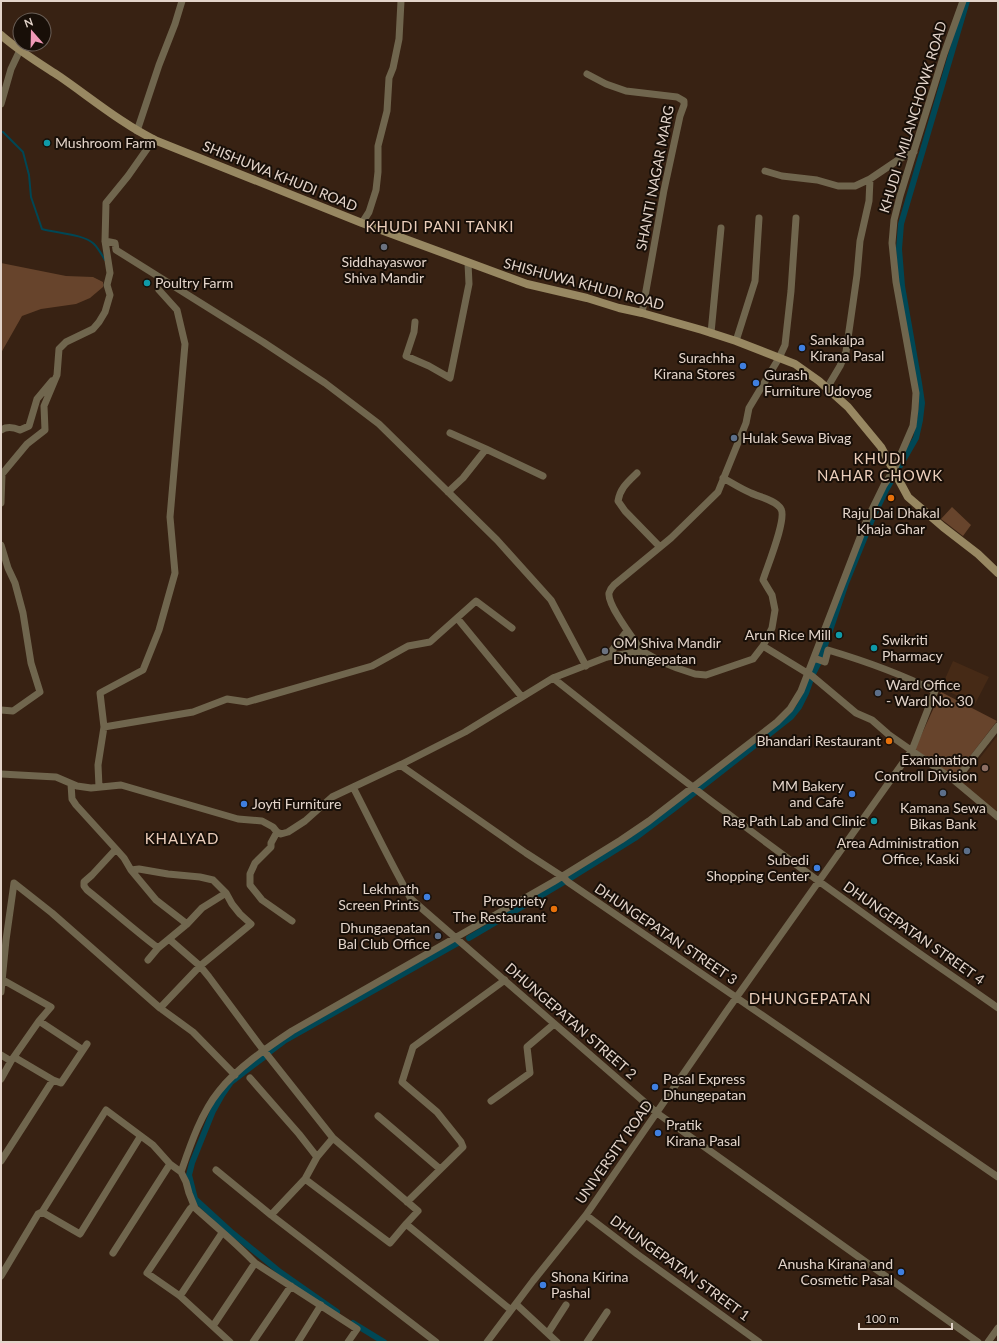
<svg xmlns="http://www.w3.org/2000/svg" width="999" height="1343" font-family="Lato,sans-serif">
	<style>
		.built { fill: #462a16 }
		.green { fill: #67442c }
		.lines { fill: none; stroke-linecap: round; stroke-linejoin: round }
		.stream { stroke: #004755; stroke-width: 2 }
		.canal { stroke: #004755; stroke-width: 6 }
		.minor { stroke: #70664e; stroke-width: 7 }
		.secondary { stroke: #988862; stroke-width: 8 }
		.culture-dot { fill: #0f9aa8; stroke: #180f08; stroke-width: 1.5 }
		.worship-dot { fill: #6b7280; stroke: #180f08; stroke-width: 1.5 }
		.shop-dot { fill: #3f7fe0; stroke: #180f08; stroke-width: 1.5 }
		.service-dot { fill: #5c6f8a; stroke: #180f08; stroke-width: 1.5 }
		.food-dot { fill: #e8710a; stroke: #180f08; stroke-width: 1.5 }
		.education-dot { fill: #8d6e63; stroke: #180f08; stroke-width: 1.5 }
		.labels { text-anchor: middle; stroke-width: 4; stroke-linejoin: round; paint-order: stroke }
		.street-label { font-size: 14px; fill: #e3d4ca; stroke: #180f08 }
		.poi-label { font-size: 14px; fill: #e3d4ca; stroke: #180f08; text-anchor: start }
		.neighbourhood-label { font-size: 15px; letter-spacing: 1px; fill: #ebcebb; stroke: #180f08 }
	</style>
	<rect width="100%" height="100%" fill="#382213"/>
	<path class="built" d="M 953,661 L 989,677 L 975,704 L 941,688 Z
		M 998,735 L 998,814 L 961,782 Z"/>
	<path class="green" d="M 1,263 L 66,276 L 93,277 L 103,282 L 103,287 L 90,298 L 76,304 L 41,309 L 22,316 L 1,353 Z
		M 952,507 L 971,525 L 963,536 L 941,519 Z
		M 941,692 L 997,721 L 954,777 L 915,749 Z"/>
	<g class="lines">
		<path class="stream" d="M 3,132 L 23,152 L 29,175 L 31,197 L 42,229 C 56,233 84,234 94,244 C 98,248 102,255 105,260"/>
		<path class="canal" d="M 569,879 L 635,838 L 676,807 L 791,717 L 799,707 L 806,693 L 812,676 L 820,660 L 846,583 L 873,517 L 886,490 L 916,438 L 920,420 L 922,403 L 919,383 L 902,286 L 899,249 L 901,224 L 967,1
			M 469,938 L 564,882
			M 268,1053 L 284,1041 L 458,943
			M 264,1057 L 231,1082 L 222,1095 L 213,1111 L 192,1163 L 189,1175 L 195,1199 L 230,1231 L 280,1272 L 337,1312
			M 353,1323 L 384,1342"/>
		<path class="minor" d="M 587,74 L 606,84 L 626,91 L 677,97 L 684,101 L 684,105 L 680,116 L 664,190 L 642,313
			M 1,104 L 11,69 L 20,50
			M 137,131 L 159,65 L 175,24 L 182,1
			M 765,171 L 782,176 L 817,180 L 838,186 L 855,186 L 870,179 L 901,158 L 914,152
			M 362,223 L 369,212 L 376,190 L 378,172 L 378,146 L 387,111 L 389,78 L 393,68 L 399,39 L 401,1
			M 105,241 L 115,243 L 116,250 L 263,342 L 325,383 L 379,424 L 497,540 L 551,600 L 586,666
			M 415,322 L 414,332 L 406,356 L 429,366 L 450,378 L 469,284 L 468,263
			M 711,333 L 721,228
			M 736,341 L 755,281 L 759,218
			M 827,388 L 840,366 L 846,352 L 857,275 L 860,241 L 869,201 L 870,179
			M 1,430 C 7,426 13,427 20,430 L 29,426 L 37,399 L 52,381
			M 486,449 L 543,476
			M 637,473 C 628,482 620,488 618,501 L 625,511 L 660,547
			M 448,492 L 463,478 L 486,449 L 450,433
			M 1,503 L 2,474 L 27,444 L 45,430 L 44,406 L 57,375 L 59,349 L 66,342 L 93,329 L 99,322 L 105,312 L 110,295 L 107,285 L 110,273 L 105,241 L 106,203 L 128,176 L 154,139
			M 1,545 L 8,568 L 15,583 L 23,613 L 31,663 L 40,692 L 13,711 L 1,710
			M 457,618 L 522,697
			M 763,646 L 812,676 L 856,713 L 872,720 L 888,734 L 955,781 L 998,817
			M 642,651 C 635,641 607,605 609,593 C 610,590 612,587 614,585 L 671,538 L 718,492 L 746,423 L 749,408 L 779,358 L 785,345 L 791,291 L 796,218
			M 607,657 L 627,631
			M 553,678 C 658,762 765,843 874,921 C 915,951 957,979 998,1008
			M 104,727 L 100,693 L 143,670 L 159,630 L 175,573 L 170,517 L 185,344 L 177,310 L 159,290
			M 400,765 L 526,853 L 563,877 L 568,882 L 998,1177
			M 1,774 L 56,777 L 77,786 L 91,788 L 121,785 L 238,819 L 262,821 L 273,827 L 277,832 L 281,834 L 288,832 L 305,821 L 332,797 L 400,765 L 465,732 L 553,678 L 607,657 L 642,651 L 660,661 L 677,668 L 695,674 L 706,675 L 753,659 L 763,646 L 772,628 L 775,610 L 772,595 L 763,580 C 767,567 787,519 781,509 C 776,500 759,497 751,493 C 741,489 732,483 723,478
			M 955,781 L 998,726
			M 71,784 L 72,799 L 76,805 L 116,849
			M 99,787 L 98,765 L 104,727 L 193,712 L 227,699 L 247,702 L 372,666 L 408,646 L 430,642 L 476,601 L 512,628
			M 353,787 C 372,824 390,862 411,899 L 657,1113 L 978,1342
			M 277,832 L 271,843 L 271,847 L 255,863 L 250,874 L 250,885 L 262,900 L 292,921
			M 131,870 L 124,858 L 116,849 L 92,875 L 84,882 L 84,886 L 87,890 C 111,909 134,930 158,948
			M 169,939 L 200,966 L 209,977 L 261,1047 L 333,1138 L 418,1211 L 406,1224
			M 148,960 L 158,948 L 187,924 L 202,908 L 226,893
			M 3,980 L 51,1007 L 39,1021 L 11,1061
			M 1,992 L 6,940 L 14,883 L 52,913 L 160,1008 L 193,1032 L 235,1075
			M 160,1008 L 200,966 L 251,924 L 240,914 L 232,904 L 226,893 L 213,880 L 200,877 L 168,874 L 139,869 L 131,870 L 156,900 L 187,924
			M 39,1021 L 83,1050
			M 1,1055 L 11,1061 L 1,1079
			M 14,1057 L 53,1080 L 61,1083 L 87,1044
			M 250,1078 L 299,1134 L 317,1157
			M 491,1101 L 530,1073 L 527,1047 L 554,1024
			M 378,1116 L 440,1169
			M 1,1161 L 53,1080
			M 216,1170 L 271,1215 L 436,1342
			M 181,1172 C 190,1146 201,1113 219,1091 C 237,1068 268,1047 292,1031 L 553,882 L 621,840 L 649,821 L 777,722 L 790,709 L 801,691 L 866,522 L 884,485 L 894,470 L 913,426 L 915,409 L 916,393 L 896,282 L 892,243 L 894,220 L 900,196 L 944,54 L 963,1
			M 305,1179 L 390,1243 L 406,1224 L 511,1310
			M 407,1202 L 463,1147 L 461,1142 L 437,1112 L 402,1082 L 413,1047 L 505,980
			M 195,1208 C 215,1226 236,1243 255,1263 L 357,1329 L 348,1342
			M 42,1212 L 80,1234 L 140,1137
			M 271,1215 L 305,1179 L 317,1157 L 333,1138
			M 586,1215 L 637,1254 L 759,1342
			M 113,1253 L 170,1164
			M 1,1276 L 38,1214 L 42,1212 L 106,1110 L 153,1145 L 170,1164 L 181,1172 L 186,1182 L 189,1193 L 195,1208 L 192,1207 L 190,1209 L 147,1273 L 180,1296 L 230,1342
			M 180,1296 L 222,1233
			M 516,1304 L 557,1342
			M 213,1326 L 255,1263
			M 548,1333 L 566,1305
			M 253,1342 L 291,1286
			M 298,1342 L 321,1305
			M 487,1342 L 533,1281 L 586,1215 L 726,1012 L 912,750 L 935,691 C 901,674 865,661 828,650 L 825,662 L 814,658
			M 587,1342 L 607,1312
			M 988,1342 L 998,1328"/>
		<path class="secondary" d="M 1,35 C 19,51 39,63 59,76 C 91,98 122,124 157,141 L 362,223 L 527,284 L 587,298 L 619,308 L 642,313 L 702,330 L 736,341 L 795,364 L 819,381 L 848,407 L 881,447 L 908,497 L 943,527 L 978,554 L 998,573"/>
	</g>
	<g class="culture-dot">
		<circle cx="47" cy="143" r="4"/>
		<circle cx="147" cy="283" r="4"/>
		<circle cx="839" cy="635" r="4"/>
		<circle cx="874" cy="648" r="4"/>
		<circle cx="874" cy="821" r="4"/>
	</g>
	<g class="worship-dot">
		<circle cx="384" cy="247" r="4"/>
		<circle cx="605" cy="651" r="4"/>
	</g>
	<g class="shop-dot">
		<circle cx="802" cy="348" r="4"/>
		<circle cx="743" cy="366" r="4"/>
		<circle cx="756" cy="383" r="4"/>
		<circle cx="852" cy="794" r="4"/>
		<circle cx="244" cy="804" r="4"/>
		<circle cx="817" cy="868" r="4"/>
		<circle cx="427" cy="897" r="4"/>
		<circle cx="655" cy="1087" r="4"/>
		<circle cx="658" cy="1133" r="4"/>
		<circle cx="901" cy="1272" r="4"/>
		<circle cx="543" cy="1285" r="4"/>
	</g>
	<g class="service-dot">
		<circle cx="734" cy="438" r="4"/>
		<circle cx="878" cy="693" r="4"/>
		<circle cx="943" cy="793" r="4"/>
		<circle cx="967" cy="851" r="4"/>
		<circle cx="438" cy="936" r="4"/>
	</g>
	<g class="food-dot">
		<circle cx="891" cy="498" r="4"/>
		<circle cx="889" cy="741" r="4"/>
		<circle cx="554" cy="909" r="4"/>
	</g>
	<circle class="education-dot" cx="985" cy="768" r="4"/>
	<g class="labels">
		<g class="street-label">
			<text transform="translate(913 117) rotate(-73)" y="5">KHUDI - MILANCHOWK ROAD</text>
			<text transform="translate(280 176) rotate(22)" y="5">SHISHUWA KHUDI ROAD</text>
			<text transform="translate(655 178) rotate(-79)" y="5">SHANTI NAGAR MARG</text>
			<text transform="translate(584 284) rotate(15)" y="5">SHISHUWA KHUDI ROAD</text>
			<text transform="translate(914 933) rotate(35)" y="5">DHUNGEPATAN STREET 4</text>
			<text transform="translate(666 934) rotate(34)" y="5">DHUNGEPATAN STREET 3</text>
			<text transform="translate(571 1021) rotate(41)" y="5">DHUNGEPATAN STREET 2</text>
			<text transform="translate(614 1152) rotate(-55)" y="5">UNIVERSITY ROAD</text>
			<text transform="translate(680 1268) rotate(36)" y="5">DHUNGEPATAN STREET 1</text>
		</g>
		<g class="poi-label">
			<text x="55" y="148">Mushroom Farm</text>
			<text x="384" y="267" text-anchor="middle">Siddhayaswor<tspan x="384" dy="16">Shiva Mandir</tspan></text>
			<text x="155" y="288">Poultry Farm</text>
			<text x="810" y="345">Sankalpa<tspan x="810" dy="16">Kirana Pasal</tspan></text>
			<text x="735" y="363" text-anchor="end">Surachha<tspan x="735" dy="16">Kirana Stores</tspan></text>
			<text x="764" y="380">Gurash<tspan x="764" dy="16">Furniture Udoyog</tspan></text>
			<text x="742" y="443">Hulak Sewa Bivag</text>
			<text x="891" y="518" text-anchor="middle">Raju Dai Dhakal<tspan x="891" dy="16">Khaja Ghar</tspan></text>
			<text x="831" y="640" text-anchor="end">Arun Rice Mill</text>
			<text x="882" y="645">Swikriti<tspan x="882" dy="16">Pharmacy</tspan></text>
			<text x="613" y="648">OM Shiva Mandir<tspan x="613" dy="16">Dhungepatan</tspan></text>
			<text x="886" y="690">Ward Office<tspan x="886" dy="16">- Ward No. 30</tspan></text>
			<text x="881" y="746" text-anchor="end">Bhandari Restaurant</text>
			<text x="977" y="765" text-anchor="end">Examination<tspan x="977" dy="16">Controll Division</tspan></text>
			<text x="844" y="791" text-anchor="end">MM Bakery<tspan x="844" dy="16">and Cafe</tspan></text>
			<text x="252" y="809">Joyti Furniture</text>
			<text x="943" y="813" text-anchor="middle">Kamana Sewa<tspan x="943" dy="16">Bikas Bank</tspan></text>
			<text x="866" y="826" text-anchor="end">Rag Path Lab and Clinic</text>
			<text x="959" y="848" text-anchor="end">Area Administration<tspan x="959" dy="16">Office, Kaski</tspan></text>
			<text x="809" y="865" text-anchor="end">Subedi<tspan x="809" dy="16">Shopping Center</tspan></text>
			<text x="419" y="894" text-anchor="end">Lekhnath<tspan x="419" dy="16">Screen Prints</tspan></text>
			<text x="546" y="906" text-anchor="end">Prospriety<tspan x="546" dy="16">The Restaurant</tspan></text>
			<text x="430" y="933" text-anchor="end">Dhungaepatan<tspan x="430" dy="16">Bal Club Office</tspan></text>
			<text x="663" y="1084">Pasal Express<tspan x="663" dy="16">Dhungepatan</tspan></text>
			<text x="666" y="1130">Pratik<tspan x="666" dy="16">Kirana Pasal</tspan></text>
			<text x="893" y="1269" text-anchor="end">Anusha Kirana and<tspan x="893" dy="16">Cosmetic Pasal</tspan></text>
			<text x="551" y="1282">Shona Kirina<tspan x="551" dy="16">Pashal</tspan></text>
		</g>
		<g class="neighbourhood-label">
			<text x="440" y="232">KHUDI PANI TANKI</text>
			<text x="880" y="464">KHUDI<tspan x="880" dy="17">NAHAR CHOWK</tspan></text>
			<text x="182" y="844">KHALYAD</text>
			<text x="810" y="1004">DHUNGEPATAN</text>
		</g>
	</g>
	<rect width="999" height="1343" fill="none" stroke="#e3d4ca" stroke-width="4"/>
	<g transform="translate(32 32) rotate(340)"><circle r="19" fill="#180f08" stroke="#695e56"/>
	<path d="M0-3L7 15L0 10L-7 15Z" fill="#f09ab7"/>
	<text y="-6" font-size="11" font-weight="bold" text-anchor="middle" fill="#e3d4ca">N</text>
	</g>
	<path d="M859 1323v6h93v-6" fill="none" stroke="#e3d4ca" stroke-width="2"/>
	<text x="865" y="1323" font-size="12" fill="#e3d4ca" stroke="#180f08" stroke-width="3" paint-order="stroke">100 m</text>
</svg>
